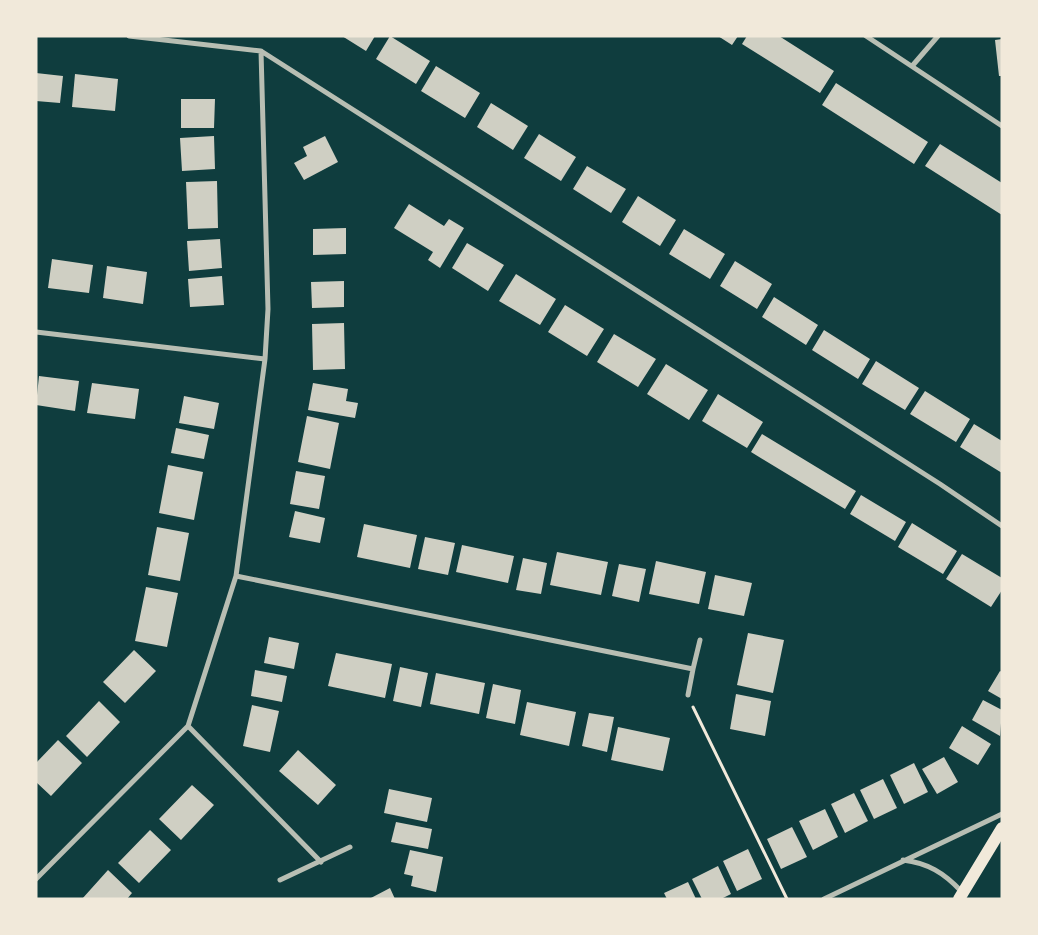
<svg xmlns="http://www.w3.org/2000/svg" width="1038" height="935" font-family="'Public Sans',sans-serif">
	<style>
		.building { fill: #cfcfc3 }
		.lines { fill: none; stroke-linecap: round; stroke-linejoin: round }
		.path { stroke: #f1e9da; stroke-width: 3 }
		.minor { stroke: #b8beb3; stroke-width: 5 }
		.primary { stroke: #f1e9da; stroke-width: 12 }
	</style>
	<rect width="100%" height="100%" fill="#0f3d3e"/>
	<path class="building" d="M 342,36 L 375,36 L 366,51 Z
		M 390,36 L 430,61 L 416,84 L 376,59 Z
		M 718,36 L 738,36 L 732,45 Z
		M 747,36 L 779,36 L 834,71 L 820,93 L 742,44 Z
		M 1002,39 L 1002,76 L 999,76 L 995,40 Z
		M 436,66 L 480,93 L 465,118 L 421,91 Z
		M 36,73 L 63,76 L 60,103 L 36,101 Z
		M 75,74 L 118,79 L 115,111 L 72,107 Z
		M 836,83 L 928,142 L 914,164 L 822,105 Z
		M 181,99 L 215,99 L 214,128 L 181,128 Z
		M 491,103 L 528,126 L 513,150 L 477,127 Z
		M 539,134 L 576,157 L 561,181 L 524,158 Z
		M 214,136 L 215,169 L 182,171 L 180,138 Z
		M 325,136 L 338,162 L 304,180 L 294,163 L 307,156 L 303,147 Z
		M 940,144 L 1002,183 L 1002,215 L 925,166 Z
		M 587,166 L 626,189 L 611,213 L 573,189 Z
		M 217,181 L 218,228 L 188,229 L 186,182 Z
		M 638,196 L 676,220 L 660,246 L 622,222 Z
		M 409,204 L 444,226 L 449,219 L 464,228 L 440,268 L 428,260 L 433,252 L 394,228 Z
		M 346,228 L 346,254 L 313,255 L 313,229 Z
		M 684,229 L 725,254 L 710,279 L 669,254 Z
		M 220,239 L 222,268 L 189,271 L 187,241 Z
		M 467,243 L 504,265 L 488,291 L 452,268 Z
		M 52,259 L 93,265 L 89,293 L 48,288 Z
		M 735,261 L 772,284 L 757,309 L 720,286 Z
		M 107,266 L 147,272 L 143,304 L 103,298 Z
		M 516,274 L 556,299 L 540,325 L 499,301 Z
		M 222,276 L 224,305 L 190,307 L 188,279 Z
		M 344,281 L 344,307 L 312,308 L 311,282 Z
		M 774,297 L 818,325 L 806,345 L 762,317 Z
		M 565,305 L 604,329 L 587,356 L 548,332 Z
		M 344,323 L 345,369 L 313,370 L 312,324 Z
		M 824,330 L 870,359 L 858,379 L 812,350 Z
		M 614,334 L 656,359 L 638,387 L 597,362 Z
		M 876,361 L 919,388 L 905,410 L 862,384 Z
		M 666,364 L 708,390 L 689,420 L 647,394 Z
		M 39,376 L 79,381 L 75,411 L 36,405 Z
		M 92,383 L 139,389 L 135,419 L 87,413 Z
		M 313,383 L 348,389 L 346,401 L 358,403 L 355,418 L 308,410 Z
		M 925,391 L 970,419 L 956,442 L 910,414 Z
		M 718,394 L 763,422 L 747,448 L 702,421 Z
		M 184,396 L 219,403 L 214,429 L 179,423 Z
		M 307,416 L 339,423 L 330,469 L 298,462 Z
		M 974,424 L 1002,441 L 1002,473 L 960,447 Z
		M 176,428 L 209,435 L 204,459 L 171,453 Z
		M 762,434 L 856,491 L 845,509 L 751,452 Z
		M 168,465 L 203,472 L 194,520 L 159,513 Z
		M 296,471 L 325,476 L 319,509 L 290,504 Z
		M 861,495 L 906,522 L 895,541 L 850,514 Z
		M 295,511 L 325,518 L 320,543 L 289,537 Z
		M 912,523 L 957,551 L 943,574 L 898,547 Z
		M 364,524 L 417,535 L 410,568 L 357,557 Z
		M 157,527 L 189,533 L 180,581 L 148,575 Z
		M 425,537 L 455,543 L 448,575 L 418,569 Z
		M 462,545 L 514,556 L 508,583 L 456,572 Z
		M 557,552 L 608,562 L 601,595 L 550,585 Z
		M 962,554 L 1002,578 L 1002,590 L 991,607 L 946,579 Z
		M 523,558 L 547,563 L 541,594 L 516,590 Z
		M 656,561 L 706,572 L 699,604 L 649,594 Z
		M 619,564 L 646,569 L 639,602 L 612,596 Z
		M 715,575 L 752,583 L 744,616 L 708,609 Z
		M 146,587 L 178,593 L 167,647 L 135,641 Z
		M 748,633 L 784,640 L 773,693 L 737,685 Z
		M 269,637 L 299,643 L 294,669 L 264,663 Z
		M 134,650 L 156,671 L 125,703 L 103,682 Z
		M 336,653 L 392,664 L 385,698 L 328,686 Z
		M 400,667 L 428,673 L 421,707 L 393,701 Z
		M 255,670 L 287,676 L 282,702 L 251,696 Z
		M 1000,671 L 1002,672 L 1002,699 L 988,691 Z
		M 436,673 L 485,683 L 479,714 L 430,704 Z
		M 493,684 L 521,690 L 515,724 L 486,718 Z
		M 736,694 L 771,701 L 765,736 L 730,729 Z
		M 983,700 L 1002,710 L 1000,736 L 972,720 Z
		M 99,701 L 120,722 L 87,757 L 66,736 Z
		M 527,702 L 576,712 L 569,746 L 520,735 Z
		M 252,705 L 279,711 L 270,752 L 243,746 Z
		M 589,713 L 614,717 L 607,752 L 582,746 Z
		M 962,726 L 991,744 L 978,765 L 949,748 Z
		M 618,727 L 670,738 L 663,771 L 611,760 Z
		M 58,740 L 82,763 L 51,796 L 36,782 L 36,763 Z
		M 298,750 L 336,785 L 318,805 L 279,771 Z
		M 944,757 L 958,782 L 937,794 L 922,769 Z
		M 914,763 L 928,792 L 904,804 L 890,775 Z
		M 883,779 L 897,808 L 874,819 L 860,790 Z
		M 192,785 L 214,805 L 181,840 L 159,819 Z
		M 389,789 L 432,798 L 427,822 L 384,813 Z
		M 854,793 L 868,821 L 845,833 L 831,804 Z
		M 825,809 L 838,837 L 813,850 L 799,821 Z
		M 396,822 L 432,829 L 428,849 L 391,842 Z
		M 792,827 L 807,857 L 781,869 L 767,839 Z
		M 150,830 L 171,850 L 139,883 L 118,863 Z
		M 748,849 L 762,879 L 737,891 L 723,861 Z
		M 410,850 L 443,857 L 436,892 L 411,886 L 413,876 L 404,874 Z
		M 718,866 L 731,894 L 721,899 L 702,899 L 692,879 Z
		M 108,870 L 132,893 L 127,899 L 82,899 Z
		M 688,882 L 696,899 L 667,899 L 664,893 Z
		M 390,888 L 395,899 L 369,899 Z"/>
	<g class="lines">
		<path class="path" d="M 693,707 L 787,899"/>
		<path class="minor" d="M 129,36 L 261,51 L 940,484 L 1002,526
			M 866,36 L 1002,126
			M 913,65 L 938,36
			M 36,332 L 265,359
			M 236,576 L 693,669 L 688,695
			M 693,669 L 700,640
			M 188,726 L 321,862
			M 903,860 C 928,863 944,873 961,891
			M 36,879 L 188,726 L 236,576 L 265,359 L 268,309 L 261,51
			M 280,880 L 350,847
			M 824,899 L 1002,814"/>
		<path class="primary" d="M 959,899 L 1002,828"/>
	</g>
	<rect width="1038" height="935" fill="none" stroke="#f1e9da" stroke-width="75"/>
</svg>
